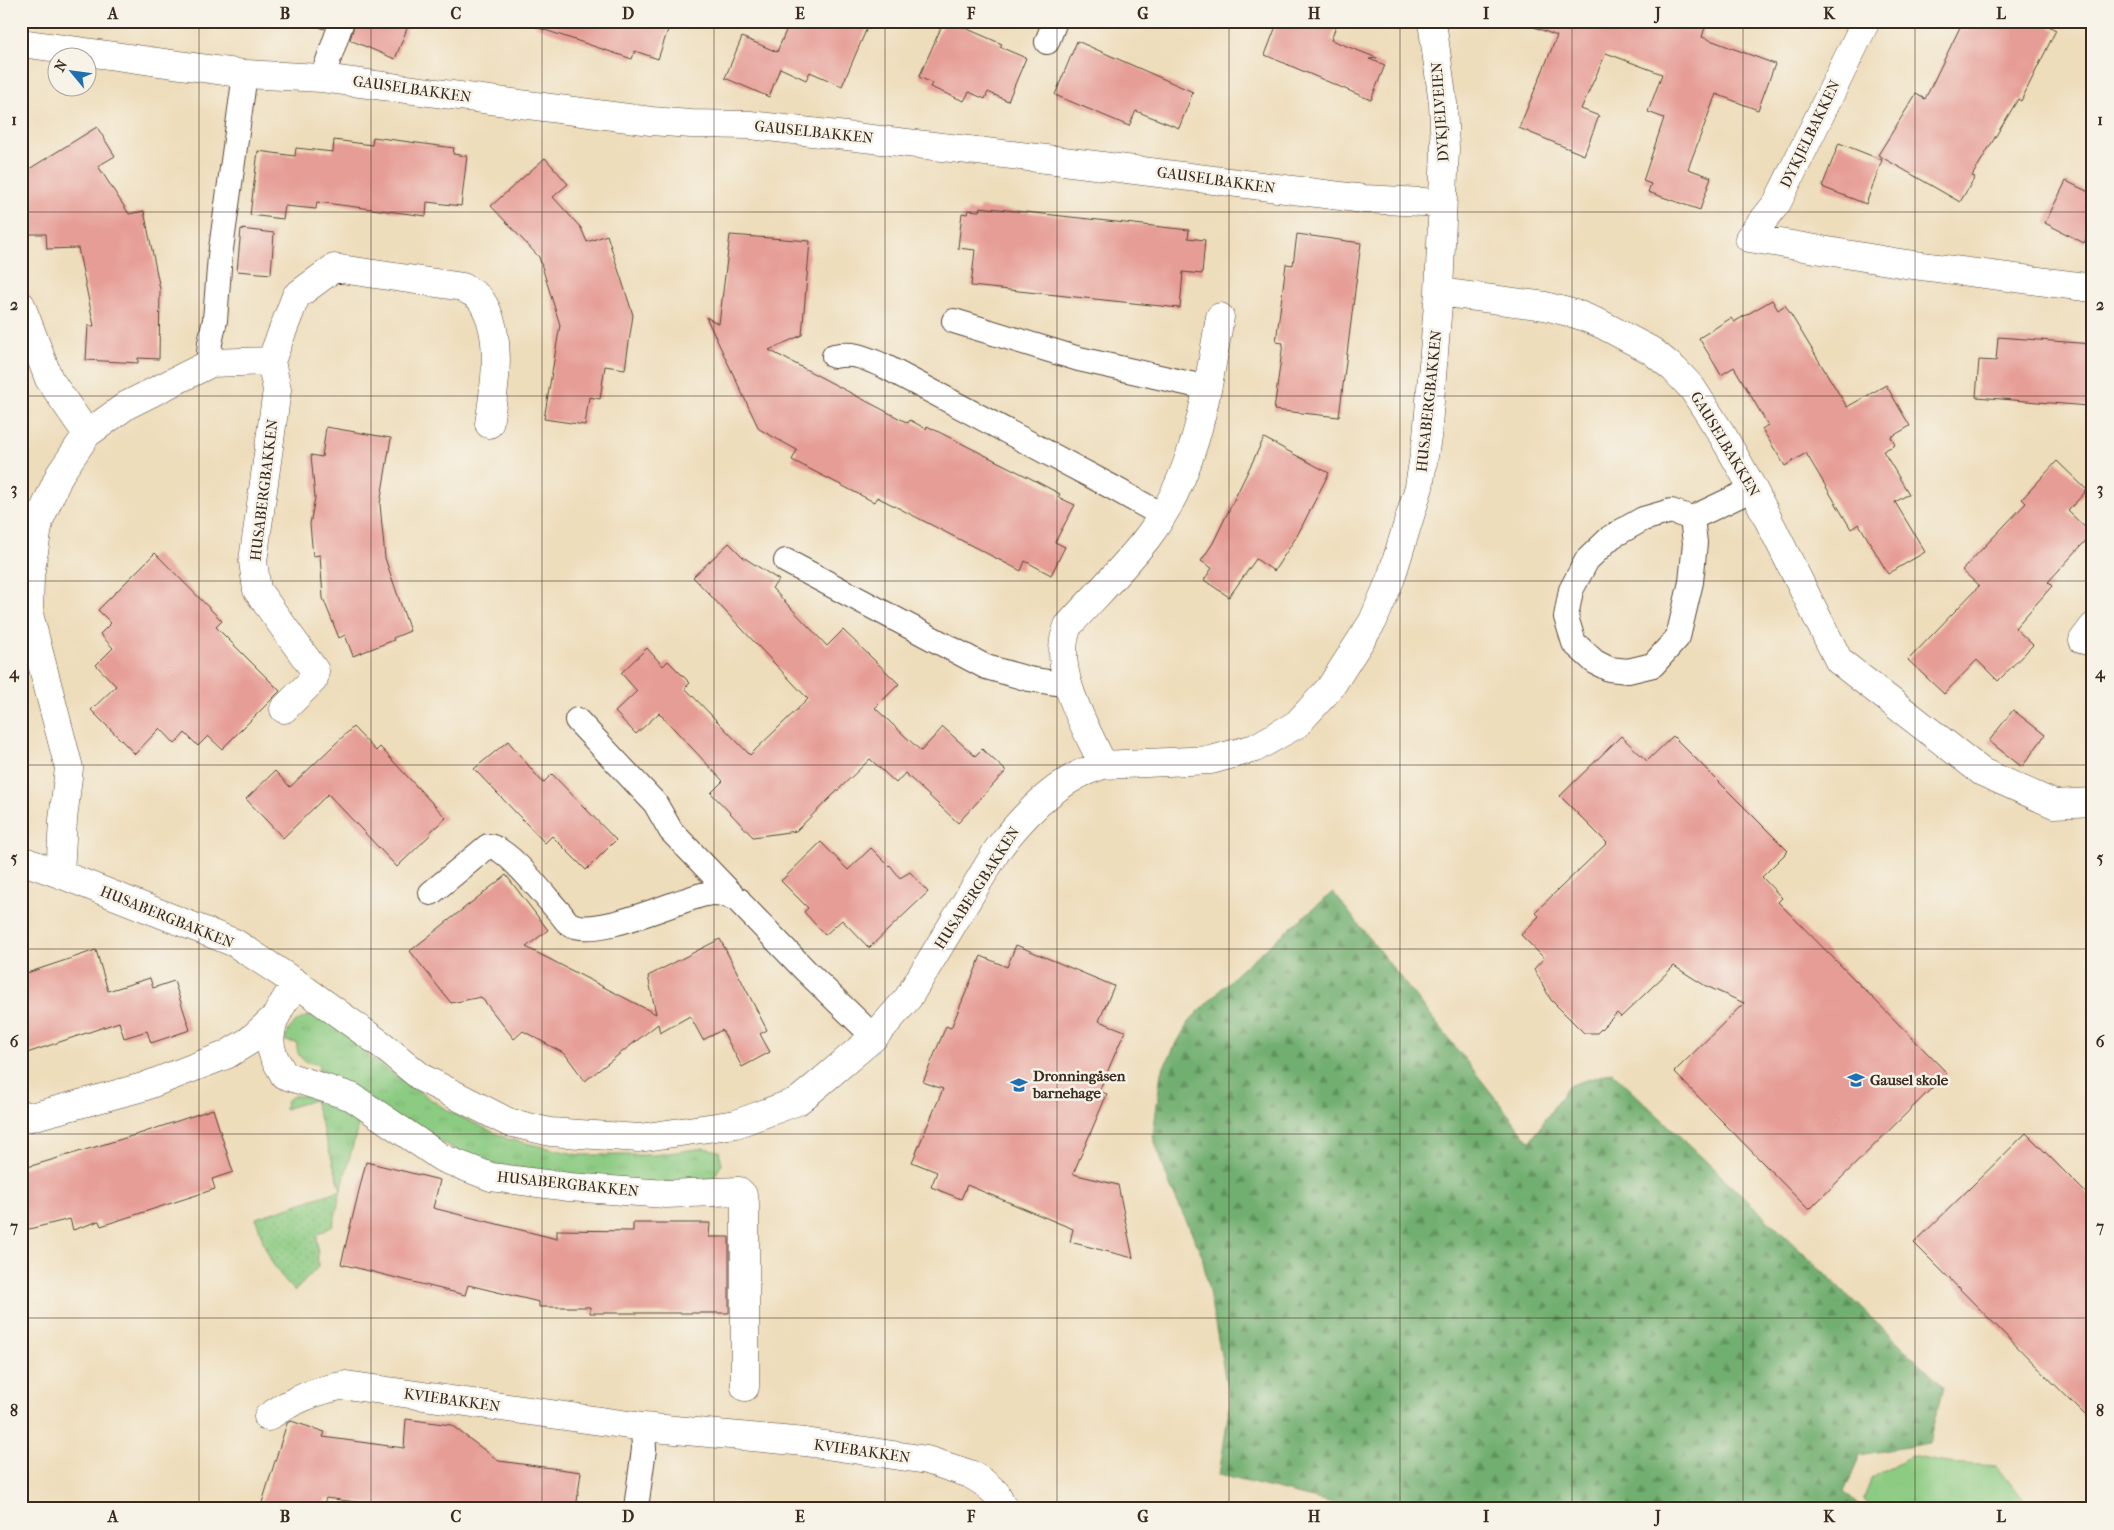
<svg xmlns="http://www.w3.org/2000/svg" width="2114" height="1530" font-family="'IM FELL French Canon',serif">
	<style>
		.grass { fill: url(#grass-tufts); stroke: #647a50 }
		.forest { fill: url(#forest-firs); stroke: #566c47 }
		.park { fill: url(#park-dots); stroke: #647a50 }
		.garden { fill: #8ccb82; stroke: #647a50 }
		.building { fill: #e69d96 }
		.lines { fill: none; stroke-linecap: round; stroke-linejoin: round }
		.lane-casing { stroke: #564536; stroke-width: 26 }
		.street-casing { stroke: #564536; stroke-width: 29 }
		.lane { stroke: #fff; stroke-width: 24 }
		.street { stroke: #fff; stroke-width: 28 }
		.grid { fill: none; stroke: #3b2a1e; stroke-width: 1; stroke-opacity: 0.55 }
		.labels { text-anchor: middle; stroke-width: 5; stroke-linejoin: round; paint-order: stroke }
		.street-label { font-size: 15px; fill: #3b2a1e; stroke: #f7f3e8 }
		.poi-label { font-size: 15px; font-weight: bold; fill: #3b2a1e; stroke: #f7f3e8; text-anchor: start }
		.neatline { fill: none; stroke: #3b2a1e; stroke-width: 2 }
		.grid-label { font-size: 16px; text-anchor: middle; font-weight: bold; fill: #3b2a1e }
	</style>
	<defs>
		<pattern id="grass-tufts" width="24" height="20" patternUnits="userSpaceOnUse" patternTransform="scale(1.25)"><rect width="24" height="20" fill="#8ccb82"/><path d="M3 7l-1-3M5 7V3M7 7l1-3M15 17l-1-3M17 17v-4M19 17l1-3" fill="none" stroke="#7aae70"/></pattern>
		<pattern id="forest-firs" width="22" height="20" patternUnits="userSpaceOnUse" patternTransform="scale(1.25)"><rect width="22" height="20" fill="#71af70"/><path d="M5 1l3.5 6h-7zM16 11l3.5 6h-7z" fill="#5e8f5b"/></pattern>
		<pattern id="park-dots" width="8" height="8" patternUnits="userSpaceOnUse" patternTransform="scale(1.25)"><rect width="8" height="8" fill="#8ccb82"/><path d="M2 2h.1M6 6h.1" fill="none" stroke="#7aae70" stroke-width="1.8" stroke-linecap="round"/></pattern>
	</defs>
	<rect width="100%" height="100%" fill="#f7f3e8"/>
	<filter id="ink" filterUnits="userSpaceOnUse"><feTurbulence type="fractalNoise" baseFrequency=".02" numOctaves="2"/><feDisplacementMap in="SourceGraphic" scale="10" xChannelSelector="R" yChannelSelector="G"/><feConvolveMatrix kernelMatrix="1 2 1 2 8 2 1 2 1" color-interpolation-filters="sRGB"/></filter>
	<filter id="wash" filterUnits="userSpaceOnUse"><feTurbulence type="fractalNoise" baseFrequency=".0096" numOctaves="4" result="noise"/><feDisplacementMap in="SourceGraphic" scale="20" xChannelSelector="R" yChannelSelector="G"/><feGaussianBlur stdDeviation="1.12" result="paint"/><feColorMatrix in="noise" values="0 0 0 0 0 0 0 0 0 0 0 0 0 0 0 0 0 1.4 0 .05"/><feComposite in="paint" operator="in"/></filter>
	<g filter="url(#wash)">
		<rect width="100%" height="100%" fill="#edb"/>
		<path class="grass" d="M 312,1015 L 324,1018 L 367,1051 L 369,1057 L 448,1111 L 508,1139 L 579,1155 L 654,1155 L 704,1148 L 719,1151 L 722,1164 L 714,1177 L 691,1183 L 611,1181 L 479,1162 L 318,1076 L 319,1064 C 305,1063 296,1059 297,1043 L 285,1041 C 288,1025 298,1019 312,1015 Z
			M 294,1096 L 312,1096 L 361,1115 L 341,1190 L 314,1100 L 284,1109 L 287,1100 Z"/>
		<path class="forest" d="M 1333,892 L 1530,1142 L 1568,1086 L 1612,1072 L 1943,1386 L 1929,1443 L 1860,1455 L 1844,1492 L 1862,1509 L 1357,1509 L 1219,1475 L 1230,1403 L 1202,1255 L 1170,1186 L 1153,1136 L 1161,1072 L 1189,1021 L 1238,972 Z"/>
		<path class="park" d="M 341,1190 L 333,1226 L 317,1235 L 318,1267 L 295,1291 C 269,1265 266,1252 256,1218 Z"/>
		<path class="garden" d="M 1910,1456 L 1947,1463 L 1997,1466 L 2030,1509 L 1874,1509 L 1863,1500 L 1871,1479 Z"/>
		<g id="blocks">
			<path class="building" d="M 306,21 L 327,21 L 324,29 Z
				M 355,21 L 410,21 L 395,59 L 350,40 Z
				M 537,21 L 671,21 L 658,59 L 635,51 L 632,59 L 536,27 Z
				M 790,21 L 870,21 L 842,86 L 810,72 L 806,80 L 780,68 L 769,97 L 725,78 L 742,37 L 777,52 Z
				M 944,21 L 949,21 L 1002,44 L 1000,47 L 1026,58 L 1008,101 L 988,92 L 985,99 L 969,92 L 964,101 L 930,87 L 932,83 L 919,77 Z
				M 1278,21 L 1338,21 L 1331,40 L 1377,58 L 1369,59 L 1385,65 L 1371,100 L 1265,55 Z
				M 1529,21 L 1707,21 L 1702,37 L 1775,64 L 1758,110 L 1716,94 L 1688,169 L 1711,177 L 1700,210 L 1648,192 L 1651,184 L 1643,181 L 1664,118 L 1648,112 L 1662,74 L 1606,53 L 1581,109 L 1599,116 L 1584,155 L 1519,128 L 1557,36 L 1529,25 Z
				M 1963,21 L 2039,21 L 2056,30 L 2021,101 L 2018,99 L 1972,176 L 1975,177 L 1960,202 L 1878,155 L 1916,94 L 1925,99 Z
				M 1077,41 L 1193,92 L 1179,128 L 1136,111 L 1129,126 L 1055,95 Z
				M 97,127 L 115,156 L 98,166 L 129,214 L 144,211 L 160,289 L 159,359 L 138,358 L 138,363 L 86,360 L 88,326 L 94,326 L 78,248 L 47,249 L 46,234 L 21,234 L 21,174 Z
				M 373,137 L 454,148 L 453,154 L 467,156 L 461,206 L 427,202 L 426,216 L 317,202 L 316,209 L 285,206 L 283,219 L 250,215 L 258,151 L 295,156 L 296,148 L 333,152 L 334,140 L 372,145 Z
				M 1839,143 L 1882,160 L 1866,204 L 1822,187 Z
				M 545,158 L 568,184 L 553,197 L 581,228 L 587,242 L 607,235 L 633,315 L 625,369 L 605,366 L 600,399 L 589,397 L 585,425 L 544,419 L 560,325 L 539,257 L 491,206 Z
				M 2066,181 L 2093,194 L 2093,224 L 2084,243 L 2045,223 Z
				M 980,207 L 1189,230 L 1188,238 L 1205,240 L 1202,274 L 1183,272 L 1180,308 L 971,286 L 975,250 L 958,248 L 962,213 L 967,214 L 968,210 L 979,211 Z
				M 241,229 L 274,233 L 271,274 L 237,271 Z
				M 1297,234 L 1361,243 L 1339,417 L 1274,410 L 1283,343 L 1276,342 L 1286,264 L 1293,265 Z
				M 730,235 L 810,241 L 802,335 L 769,350 L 908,423 L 910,420 L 926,429 L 927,426 L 1030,478 L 1060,494 L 1058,497 L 1075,505 L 1055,542 L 1065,547 L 1051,575 L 1025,561 L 1021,571 L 877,497 L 874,502 L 792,460 L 797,450 L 759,429 L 706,317 L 719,324 Z
				M 1772,300 L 1778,310 L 1785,305 L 1847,407 L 1886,385 L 1910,426 L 1891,437 L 1895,445 L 1883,451 L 1909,494 L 1895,502 L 1925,552 L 1888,574 L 1859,524 L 1851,529 L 1806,453 L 1785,466 L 1762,429 L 1768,425 L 1734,367 L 1721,375 L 1699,338 L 1731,318 L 1734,322 Z
				M 1998,337 L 2093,344 L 2093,400 L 2088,400 L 2088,406 L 1976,397 L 1979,360 L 1996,361 Z
				M 326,427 L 391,438 L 380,504 L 385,558 L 410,631 L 393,638 L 394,640 L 353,656 L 345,635 L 339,638 L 323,598 L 320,555 L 313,556 L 310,524 L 315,498 L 311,455 L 322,457 Z
				M 1264,438 L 1329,473 L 1297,536 L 1274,571 L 1256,559 L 1229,597 L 1204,580 L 1212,568 L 1201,561 L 1213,543 Z
				M 2057,461 L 2087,490 L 2068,511 L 2092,534 L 2048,582 L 2052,586 L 2015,628 L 2033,645 L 1998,681 L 1977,660 L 1944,694 L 1908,660 L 1979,586 L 1962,570 L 2026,503 L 2022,499 Z
				M 729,543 L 743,557 L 779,580 L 772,588 L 827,646 L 843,630 L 899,684 L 875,708 L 921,751 L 943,727 L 975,756 L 982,749 L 1006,771 L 958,823 L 905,773 L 896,783 L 870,759 L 796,831 L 753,837 L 711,793 L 723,781 L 659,713 L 636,734 L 615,712 L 637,691 L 621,673 L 647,648 L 663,666 L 668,661 L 690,683 L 685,688 L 750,755 L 808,699 L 693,577 Z
				M 155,553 L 222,621 L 216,627 L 280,691 L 222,749 L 208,736 L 198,746 L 185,733 L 175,744 L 160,728 L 135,754 L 91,710 L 116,686 L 96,665 L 113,648 L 100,634 L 111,623 L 98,610 Z
				M 2013,710 L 2045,735 L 2022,767 L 1989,741 Z
				M 353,727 L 376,751 L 380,747 L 446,818 L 430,832 L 431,834 L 397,867 L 328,794 L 283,838 L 246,799 L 275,771 L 290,787 Z
				M 1621,736 L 1647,761 L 1673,736 L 1788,851 L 1762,877 L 1782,898 L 1778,902 L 1947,1073 L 1809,1210 L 1674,1072 L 1744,1003 L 1704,985 L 1674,966 L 1621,1017 L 1617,1013 L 1597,1033 L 1584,1033 L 1551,1000 L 1534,969 L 1544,958 L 1521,935 L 1539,916 L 1535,912 L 1607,843 L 1560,796 Z
				M 508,741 L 543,783 L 552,774 L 616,840 L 586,870 L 552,836 L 545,843 L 474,769 Z
				M 821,842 L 848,870 L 871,848 L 889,866 L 890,865 L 900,878 L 910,872 L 928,892 L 869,948 L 842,920 L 825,935 L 804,912 L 808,908 L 781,881 Z
				M 506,875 L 548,930 L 526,947 L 656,1014 L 648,976 L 720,939 L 767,1030 L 760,1034 L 770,1052 L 742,1067 L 722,1030 L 703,1040 L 690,1016 L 660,1033 L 658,1024 L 585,1081 L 565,1054 L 523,1031 L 514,1039 L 481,997 L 451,1003 L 410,951 Z
				M 1016,945 L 1114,986 L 1099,1021 L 1125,1031 L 1099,1091 L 1107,1094 L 1073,1174 L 1118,1185 L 1133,1258 L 1070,1242 L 1073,1229 L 967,1185 L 961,1199 L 931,1187 L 937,1172 L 912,1162 L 943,1089 L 923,1082 L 946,1026 L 951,1028 L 981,956 L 1007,967 Z
				M 96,950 L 108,991 L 150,978 L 153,988 L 174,981 L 190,1030 L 151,1043 L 147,1031 L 124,1038 L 119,1022 L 21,1055 L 21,975 Z
				M 213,1109 L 233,1172 L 212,1179 L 215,1189 L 101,1226 L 99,1221 L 73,1230 L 70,1219 L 21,1231 L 21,1169 L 142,1133 Z
				M 2026,1133 L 2093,1200 L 2093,1423 L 1914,1243 Z
				M 366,1162 L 440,1180 L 433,1208 L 557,1239 L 557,1230 L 633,1231 L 633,1223 L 710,1223 L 709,1237 L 729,1237 L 729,1313 L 590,1313 L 590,1307 L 539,1307 L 539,1302 L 468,1285 L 465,1295 L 341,1264 Z
				M 406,1419 L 451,1425 L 499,1461 L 581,1472 L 576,1509 L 406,1509 L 326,1498 L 322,1509 L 260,1509 L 287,1423 L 291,1421 L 325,1432 L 323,1437 L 404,1448 Z"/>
		</g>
	</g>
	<g filter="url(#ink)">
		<use href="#blocks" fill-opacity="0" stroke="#564536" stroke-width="1"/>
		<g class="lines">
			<g class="lane-casing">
				<path id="lane" d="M 1047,42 L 1055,21
					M 322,78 L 342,21
					M 954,321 L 1079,359 L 1208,388
					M 834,356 C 855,352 865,358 884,366 L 1110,486 L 1162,515
					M 208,365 L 210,343 L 215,320 L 220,256 L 245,74
					M 1671,511 L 1692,518 L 1695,543 L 1691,582 L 1678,637 L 1653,665 L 1628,671 L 1609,669 L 1595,662 L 1574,643 L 1566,617 L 1571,590 L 1587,560 L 1611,537 L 1643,519 Z
					M 1692,518 L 1753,489
					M 786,561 L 986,667 L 1029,679 L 1068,685
					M 577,720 L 655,803 L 671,831 L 805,970 L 874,1037
					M 431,893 L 488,846 C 507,846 546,898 560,913 C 563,916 566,922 570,924 C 597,939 676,900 706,894 C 718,891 728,896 739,900
					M 636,1508 L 644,1449 L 643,1427"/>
			</g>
			<g class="street-casing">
				<path id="street" d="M 1432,21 L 1443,103 L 1445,149 L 1439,292 L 1545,306 L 1579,315 L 1601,324 L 1652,351 L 1674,369 L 1692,388 L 1723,436 L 1753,489 L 1839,661 L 1982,772 L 2054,804 L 2093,802
					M 1866,21 L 1777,203 L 1749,238 L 1906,264 L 2093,288
					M 21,43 L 245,74 L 322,78 L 651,121 L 691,124 L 750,125 L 1055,160 L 1364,199 L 1442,203
					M 21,305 L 49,379 L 87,434
					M 271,361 L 277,390 L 253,561 L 257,590 L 315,671 L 314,679 L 284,709
					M 2083,640 L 2093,627
					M 1103,765 L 1211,760 L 1255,748 L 1297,724 L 1330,688 L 1373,621 L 1391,578 L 1419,487 L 1427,437 L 1439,292
					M 21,860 L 60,874 L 235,943 L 296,983 L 382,1045 L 422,1078 L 508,1122 L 550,1132 L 639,1138 L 736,1124 L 798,1101 L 815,1087 L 874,1037 L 908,998 L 998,849 C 1019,821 1046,792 1078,775 C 1085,771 1095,768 1103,765 C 1085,725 1050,669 1068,626 C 1094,597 1123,569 1147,538 C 1196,475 1207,393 1220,317
					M 60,874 L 63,820 L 69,768 L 29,614 L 30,576 L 39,521 L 60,474 L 87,434 L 127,405 L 211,363 L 271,361 L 296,296 L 334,268 L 463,287 C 468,291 478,295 481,300 C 504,334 495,386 489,424
					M 296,983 C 283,1004 263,1028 273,1054 C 275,1061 281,1068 284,1075 L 352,1097 L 442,1158 L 491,1177 L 569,1187 L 666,1194 L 739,1191 L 743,1195 L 745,1203 L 745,1387
					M 21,1114 L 31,1117 L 143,1087 L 226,1055 L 249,1041 L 274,1018
					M 268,1417 C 292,1400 317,1390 346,1385 L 643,1427 L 805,1442 L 927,1460 L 970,1474 L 983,1482 L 996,1493 L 1004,1509"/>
			</g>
			<use href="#lane" class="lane"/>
			<use href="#street" class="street"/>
		</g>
	</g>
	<path class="grid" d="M 199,21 L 199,1509M 371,21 L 371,1509M 542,21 L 542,1509M 714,21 L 714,1509M 885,21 L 885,1509M 1057,21 L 1057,1509M 1229,21 L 1229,1509M 1400,21 L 1400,1509M 1572,21 L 1572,1509M 1743,21 L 1743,1509M 1915,21 L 1915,1509M 21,212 L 2093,212M 21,396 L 2093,396M 21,581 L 2093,581M 21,765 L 2093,765M 21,949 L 2093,949M 21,1134 L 2093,1134M 21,1318 L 2093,1318"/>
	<defs>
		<g id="school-bare" transform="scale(1.35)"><path d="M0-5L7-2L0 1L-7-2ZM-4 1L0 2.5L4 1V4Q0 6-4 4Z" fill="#1f6fb2" stroke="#f7f3e8" stroke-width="2.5" paint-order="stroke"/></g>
	</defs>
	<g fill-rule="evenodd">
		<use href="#school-bare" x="1856" y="1080"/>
		<use href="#school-bare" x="1019" y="1085"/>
	</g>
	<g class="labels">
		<g class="street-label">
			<text transform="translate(412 89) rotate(8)" y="5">GAUSELBAKKEN</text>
			<text transform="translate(1440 112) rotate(-94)" y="5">DYKJELVEIEN</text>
			<text transform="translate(814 132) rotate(6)" y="5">GAUSELBAKKEN</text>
			<text transform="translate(1810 134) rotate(-64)" y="5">DYKJELBAKKEN</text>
			<text transform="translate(1216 180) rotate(8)" y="5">GAUSELBAKKEN</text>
			<text transform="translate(1429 401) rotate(-84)" y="5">HUSABERGBAKKEN</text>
			<text transform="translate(1725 444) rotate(59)" y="5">GAUSELBAKKEN</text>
			<text transform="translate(264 490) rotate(-83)" y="5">HUSABERGBAKKEN</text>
			<text transform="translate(977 888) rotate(-57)" y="5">HUSABERGBAKKEN</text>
			<text transform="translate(167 917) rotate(22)" y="5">HUSABERGBAKKEN</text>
			<text transform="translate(568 1184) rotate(6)" y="5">HUSABERGBAKKEN</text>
			<text transform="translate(452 1400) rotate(8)" y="5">KVIEBAKKEN</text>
			<text transform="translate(862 1451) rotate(8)" y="5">KVIEBAKKEN</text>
		</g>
		<g class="poi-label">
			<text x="1033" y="1081">Dronningåsen<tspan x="1033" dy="17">barnehage</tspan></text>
			<text x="1870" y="1085">Gausel skole</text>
		</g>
	</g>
	<rect width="2114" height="1530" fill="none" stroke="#f7f3e8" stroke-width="55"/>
	<g transform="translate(72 72) rotate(299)"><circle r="24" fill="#f7f3e8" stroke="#aca397"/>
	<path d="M0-4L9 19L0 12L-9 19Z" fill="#1f6fb2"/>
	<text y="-8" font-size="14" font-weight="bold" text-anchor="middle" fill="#3b2a1e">N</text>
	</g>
	<rect x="28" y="28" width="2058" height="1474" class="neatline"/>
	<g class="grid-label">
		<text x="113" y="19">A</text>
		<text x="285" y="19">B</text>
		<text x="456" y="19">C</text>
		<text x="628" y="19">D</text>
		<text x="800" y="19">E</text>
		<text x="971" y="19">F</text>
		<text x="1143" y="19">G</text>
		<text x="1314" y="19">H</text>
		<text x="1486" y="19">I</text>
		<text x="1658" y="19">J</text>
		<text x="1829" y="19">K</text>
		<text x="2001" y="19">L</text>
		<text x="14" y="125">1</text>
		<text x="2100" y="125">1</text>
		<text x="14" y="310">2</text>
		<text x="2100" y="310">2</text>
		<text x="14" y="494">3</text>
		<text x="2100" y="494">3</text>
		<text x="14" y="678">4</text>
		<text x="2100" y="678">4</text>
		<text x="14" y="863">5</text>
		<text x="2100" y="863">5</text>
		<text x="14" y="1047">6</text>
		<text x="2100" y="1047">6</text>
		<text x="14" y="1232">7</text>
		<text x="2100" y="1232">7</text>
		<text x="14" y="1416">8</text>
		<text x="2100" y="1416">8</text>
		<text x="113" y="1522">A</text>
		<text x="285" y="1522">B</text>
		<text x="456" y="1522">C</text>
		<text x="628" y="1522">D</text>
		<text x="800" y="1522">E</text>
		<text x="971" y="1522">F</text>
		<text x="1143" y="1522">G</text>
		<text x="1314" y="1522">H</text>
		<text x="1486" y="1522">I</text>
		<text x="1658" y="1522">J</text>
		<text x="1829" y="1522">K</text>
		<text x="2001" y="1522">L</text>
	</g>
</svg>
